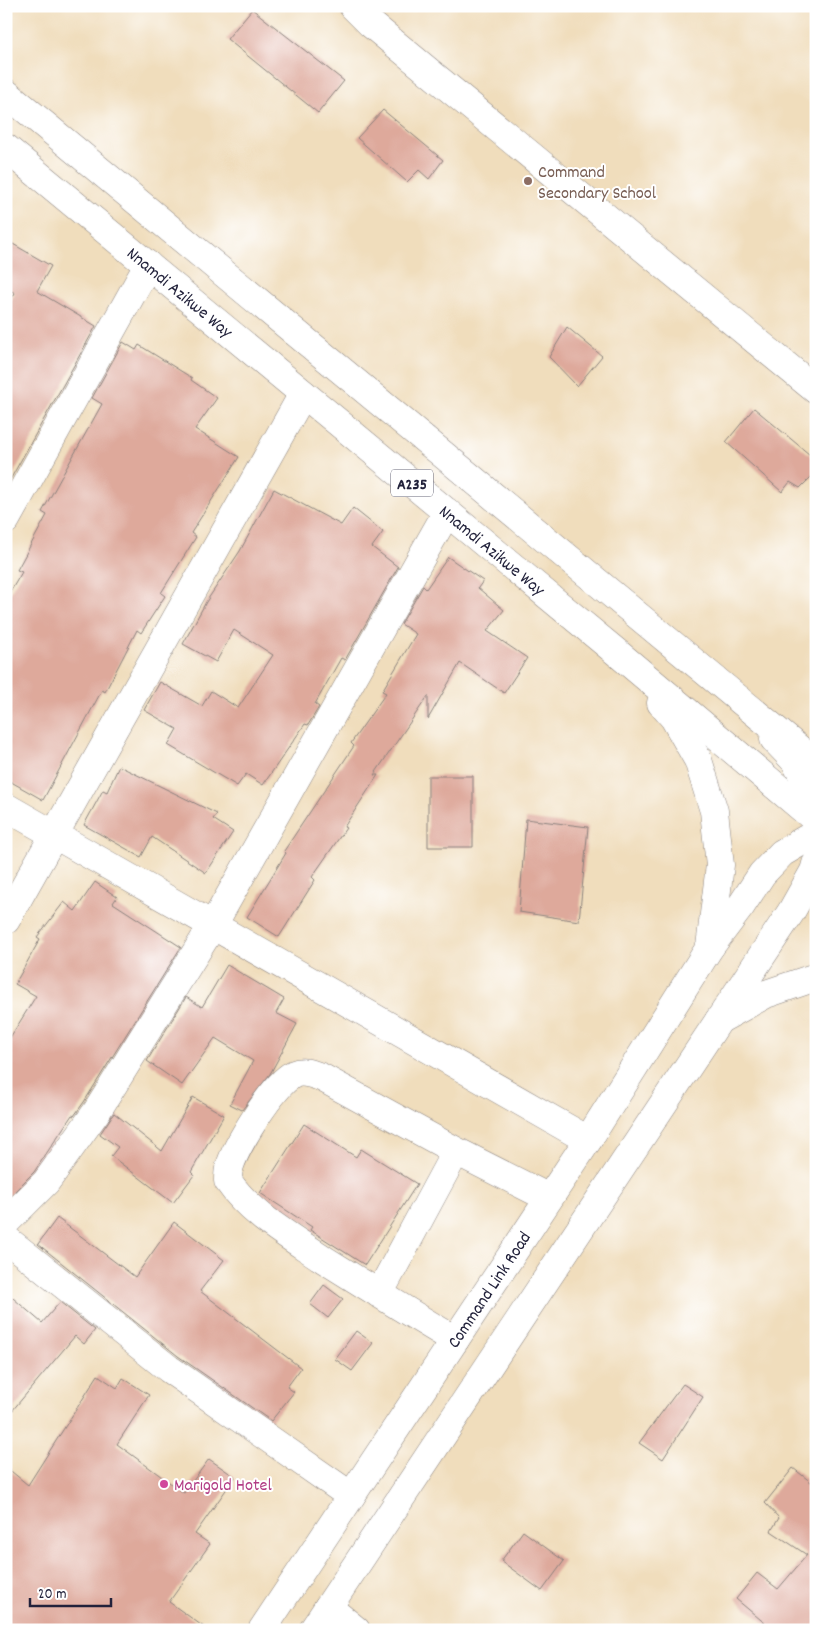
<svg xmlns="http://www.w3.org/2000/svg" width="822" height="1636" font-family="Dekko,sans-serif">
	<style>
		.building { fill: #dea99b }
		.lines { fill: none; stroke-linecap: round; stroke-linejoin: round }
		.minor-casing { stroke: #89807c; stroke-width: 29 }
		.major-casing { stroke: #89807c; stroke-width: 29 }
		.highway-casing { stroke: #89807c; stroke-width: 29 }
		.minor { stroke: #fff; stroke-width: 28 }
		.major { stroke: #fff; stroke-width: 28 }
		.highway { stroke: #fff; stroke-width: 28 }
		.education-dot { fill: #8d6e63; stroke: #fff; stroke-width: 2 }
		.hotel-dot { fill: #d1479c; stroke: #fff; stroke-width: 2 }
		.labels { text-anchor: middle; stroke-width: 4; stroke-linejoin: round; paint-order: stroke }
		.shield { fill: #fff; stroke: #646476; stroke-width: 1 }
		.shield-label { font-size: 16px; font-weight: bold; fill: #22223b }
		.education-label { font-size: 18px; fill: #785e54; stroke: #fff; text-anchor: start }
		.street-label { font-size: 18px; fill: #22223b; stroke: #fff }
		.hotel-label { font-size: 18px; fill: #b23c85; stroke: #fff; text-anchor: start }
	</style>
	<rect width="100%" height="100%" fill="#fff"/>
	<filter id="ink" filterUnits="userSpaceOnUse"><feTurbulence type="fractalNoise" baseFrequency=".02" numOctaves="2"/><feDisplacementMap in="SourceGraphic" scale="10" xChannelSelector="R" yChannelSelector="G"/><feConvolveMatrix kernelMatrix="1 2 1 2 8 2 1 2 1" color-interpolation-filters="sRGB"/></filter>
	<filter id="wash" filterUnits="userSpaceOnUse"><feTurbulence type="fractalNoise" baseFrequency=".0096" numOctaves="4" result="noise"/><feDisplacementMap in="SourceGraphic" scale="20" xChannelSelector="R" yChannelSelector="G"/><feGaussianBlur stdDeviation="1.12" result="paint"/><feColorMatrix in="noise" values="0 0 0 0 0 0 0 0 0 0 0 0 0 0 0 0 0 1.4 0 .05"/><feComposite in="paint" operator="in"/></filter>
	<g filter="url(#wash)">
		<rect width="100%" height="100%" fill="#f0ddbc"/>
		<g id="blocks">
			<path class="building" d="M 252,9 L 344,81 L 318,113 L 227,39 Z
				M 383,110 L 443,160 L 429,179 L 419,170 L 407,182 L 357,138 Z
				M 6,240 L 51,266 L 37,291 L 96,326 L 6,487 L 6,307 L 15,293 L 6,288 Z
				M 567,327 L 602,356 L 577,386 L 549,357 Z
				M 123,342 L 136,350 L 139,345 L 192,378 L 191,380 L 217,398 L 195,429 L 239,457 L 191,533 L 196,537 L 161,593 L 165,596 L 141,633 L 137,630 L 105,692 L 102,690 L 43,800 L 6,779 L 6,599 L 22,572 L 17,570 L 47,515 L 42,512 L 102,404 L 92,398 Z
				M 754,408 L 816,460 L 816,472 L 800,488 L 790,482 L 782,492 L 726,442 Z
				M 274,489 L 341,525 L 353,508 L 383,532 L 372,547 L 398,567 L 345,660 L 341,658 L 315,704 L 319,707 L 308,725 L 305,724 L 263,785 L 246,774 L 237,786 L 168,745 L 177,729 L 144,710 L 160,682 L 202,706 L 211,691 L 238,708 L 273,655 L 234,630 L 216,662 L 183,644 L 206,602 L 240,551 Z
				M 448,557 L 483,581 L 478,588 L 504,610 L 487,631 L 527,658 L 504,693 L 460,663 L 428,719 L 428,696 L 374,775 L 378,775 L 344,827 L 346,828 L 312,877 L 315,880 L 279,937 L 247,917 L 286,853 L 284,851 L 354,746 L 351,743 L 386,693 L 382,691 L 416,634 L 401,624 L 423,586 L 426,589 Z
				M 119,766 L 217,814 L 213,819 L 233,832 L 206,873 L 152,837 L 141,857 L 84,825 L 103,790 L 107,792 Z
				M 428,776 L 473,776 L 473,847 L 428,847 Z
				M 526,819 L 588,827 L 579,921 L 519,912 Z
				M 95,882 L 117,897 L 113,903 L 181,947 L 84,1102 L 74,1116 L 72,1115 L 34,1172 L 6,1200 L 6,1044 L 36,996 L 15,984 L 40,939 L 37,937 L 64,902 L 75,911 Z
				M 227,965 L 284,999 L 276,1013 L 297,1024 L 270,1074 L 242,1110 L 230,1104 L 253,1061 L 215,1038 L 182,1085 L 147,1061 L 186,997 L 202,1007 Z
				M 193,1097 L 224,1115 L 191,1172 L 194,1175 L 173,1203 L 111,1156 L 118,1147 L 100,1134 L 114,1113 L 162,1151 Z
				M 304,1124 L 356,1157 L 361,1149 L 417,1184 L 365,1265 L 310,1230 L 312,1227 L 260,1193 Z
				M 57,1218 L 135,1277 L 174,1222 L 224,1260 L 200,1291 L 301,1368 L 287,1387 L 294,1392 L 271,1421 L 178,1356 L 38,1244 Z
				M 324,1285 L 343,1299 L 328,1318 L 310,1304 Z
				M 6,1292 L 42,1323 L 60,1302 L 95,1330 L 84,1344 L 75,1336 L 6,1418 Z
				M 356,1331 L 373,1343 L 352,1371 L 335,1359 Z
				M 98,1375 L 117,1388 L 123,1378 L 149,1395 L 117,1444 L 184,1493 L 209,1459 L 235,1477 L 195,1534 L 210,1544 L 169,1602 L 208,1630 L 6,1630 L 6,1467 L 28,1485 Z
				M 683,1384 L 703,1397 L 663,1459 L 639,1443 Z
				M 793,1468 L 816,1486 L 816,1630 L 773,1630 L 736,1599 L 757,1573 L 778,1589 L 807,1555 L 771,1531 L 779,1518 L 765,1503 Z
				M 523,1531 L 564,1561 L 542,1591 L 501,1561 Z"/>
		</g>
	</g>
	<g filter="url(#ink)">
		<use href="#blocks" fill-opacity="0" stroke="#89807c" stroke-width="1"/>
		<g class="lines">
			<g class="minor-casing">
				<path id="minor" d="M 353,6 L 371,24 L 816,390
					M 6,520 L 148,265
					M 6,807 L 588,1140
					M 6,920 L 303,394
					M 6,1222 L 46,1182 L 97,1111 L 213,925 L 447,512
					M 6,1239 L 169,1369 L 351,1496
					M 379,1294 L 456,1151
					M 455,1340 C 411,1314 368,1287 325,1260 C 291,1237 251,1215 228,1181 C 228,1177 228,1173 229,1169 C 235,1147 274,1083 294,1074 C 303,1070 312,1074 321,1077 L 456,1151 L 549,1198
					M 328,1607 L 356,1630"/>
			</g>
			<g class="major-casing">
				<g id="major">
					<path d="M 774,739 L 795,761 L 816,801"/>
					<path id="s1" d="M 262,1630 L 588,1140 L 710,947 L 741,906 L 762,874 L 782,853 L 816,833"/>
					<path d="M 313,1630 L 791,912 L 814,871 L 816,864"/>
				</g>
			</g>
			<g class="highway-casing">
				<g id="highway">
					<path d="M 6,93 L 816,763"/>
					<path id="s2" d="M 6,148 L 621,656 L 816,820"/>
					<path d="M 661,703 L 674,718 L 698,760 L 714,811 L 720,865 L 710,947"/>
					<path d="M 719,1020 L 766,994 L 816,977"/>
				</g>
			</g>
			<use href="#minor" class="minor"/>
			<use href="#major" class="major"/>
			<use href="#highway" class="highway"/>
		</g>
	</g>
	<circle class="education-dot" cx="528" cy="181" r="5"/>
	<circle class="hotel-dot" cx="164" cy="1484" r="5"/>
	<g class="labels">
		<rect class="shield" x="391" y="469.5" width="42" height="27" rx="4"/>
		<g class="shield-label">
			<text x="412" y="489">A235</text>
		</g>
		<g class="education-label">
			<text x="538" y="177">Command<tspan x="538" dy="21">Secondary School</tspan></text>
		</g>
		<g class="street-label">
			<text dy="6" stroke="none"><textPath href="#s2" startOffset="226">Nnamdi Azikwe Way</textPath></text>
			<text dy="6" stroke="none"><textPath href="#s2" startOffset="631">Nnamdi Azikwe Way</textPath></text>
			<text dy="6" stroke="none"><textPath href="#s1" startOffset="409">Command Link Road</textPath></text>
		</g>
		<g class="hotel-label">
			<text x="174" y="1490">Marigold Hotel</text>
		</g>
	</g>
	<rect width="822" height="1636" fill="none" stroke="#fff" stroke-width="25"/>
	<path d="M30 1598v8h81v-8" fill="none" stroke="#22223b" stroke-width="2.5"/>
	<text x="38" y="1598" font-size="15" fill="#22223b" stroke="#ffffff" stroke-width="4" paint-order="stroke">20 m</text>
</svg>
